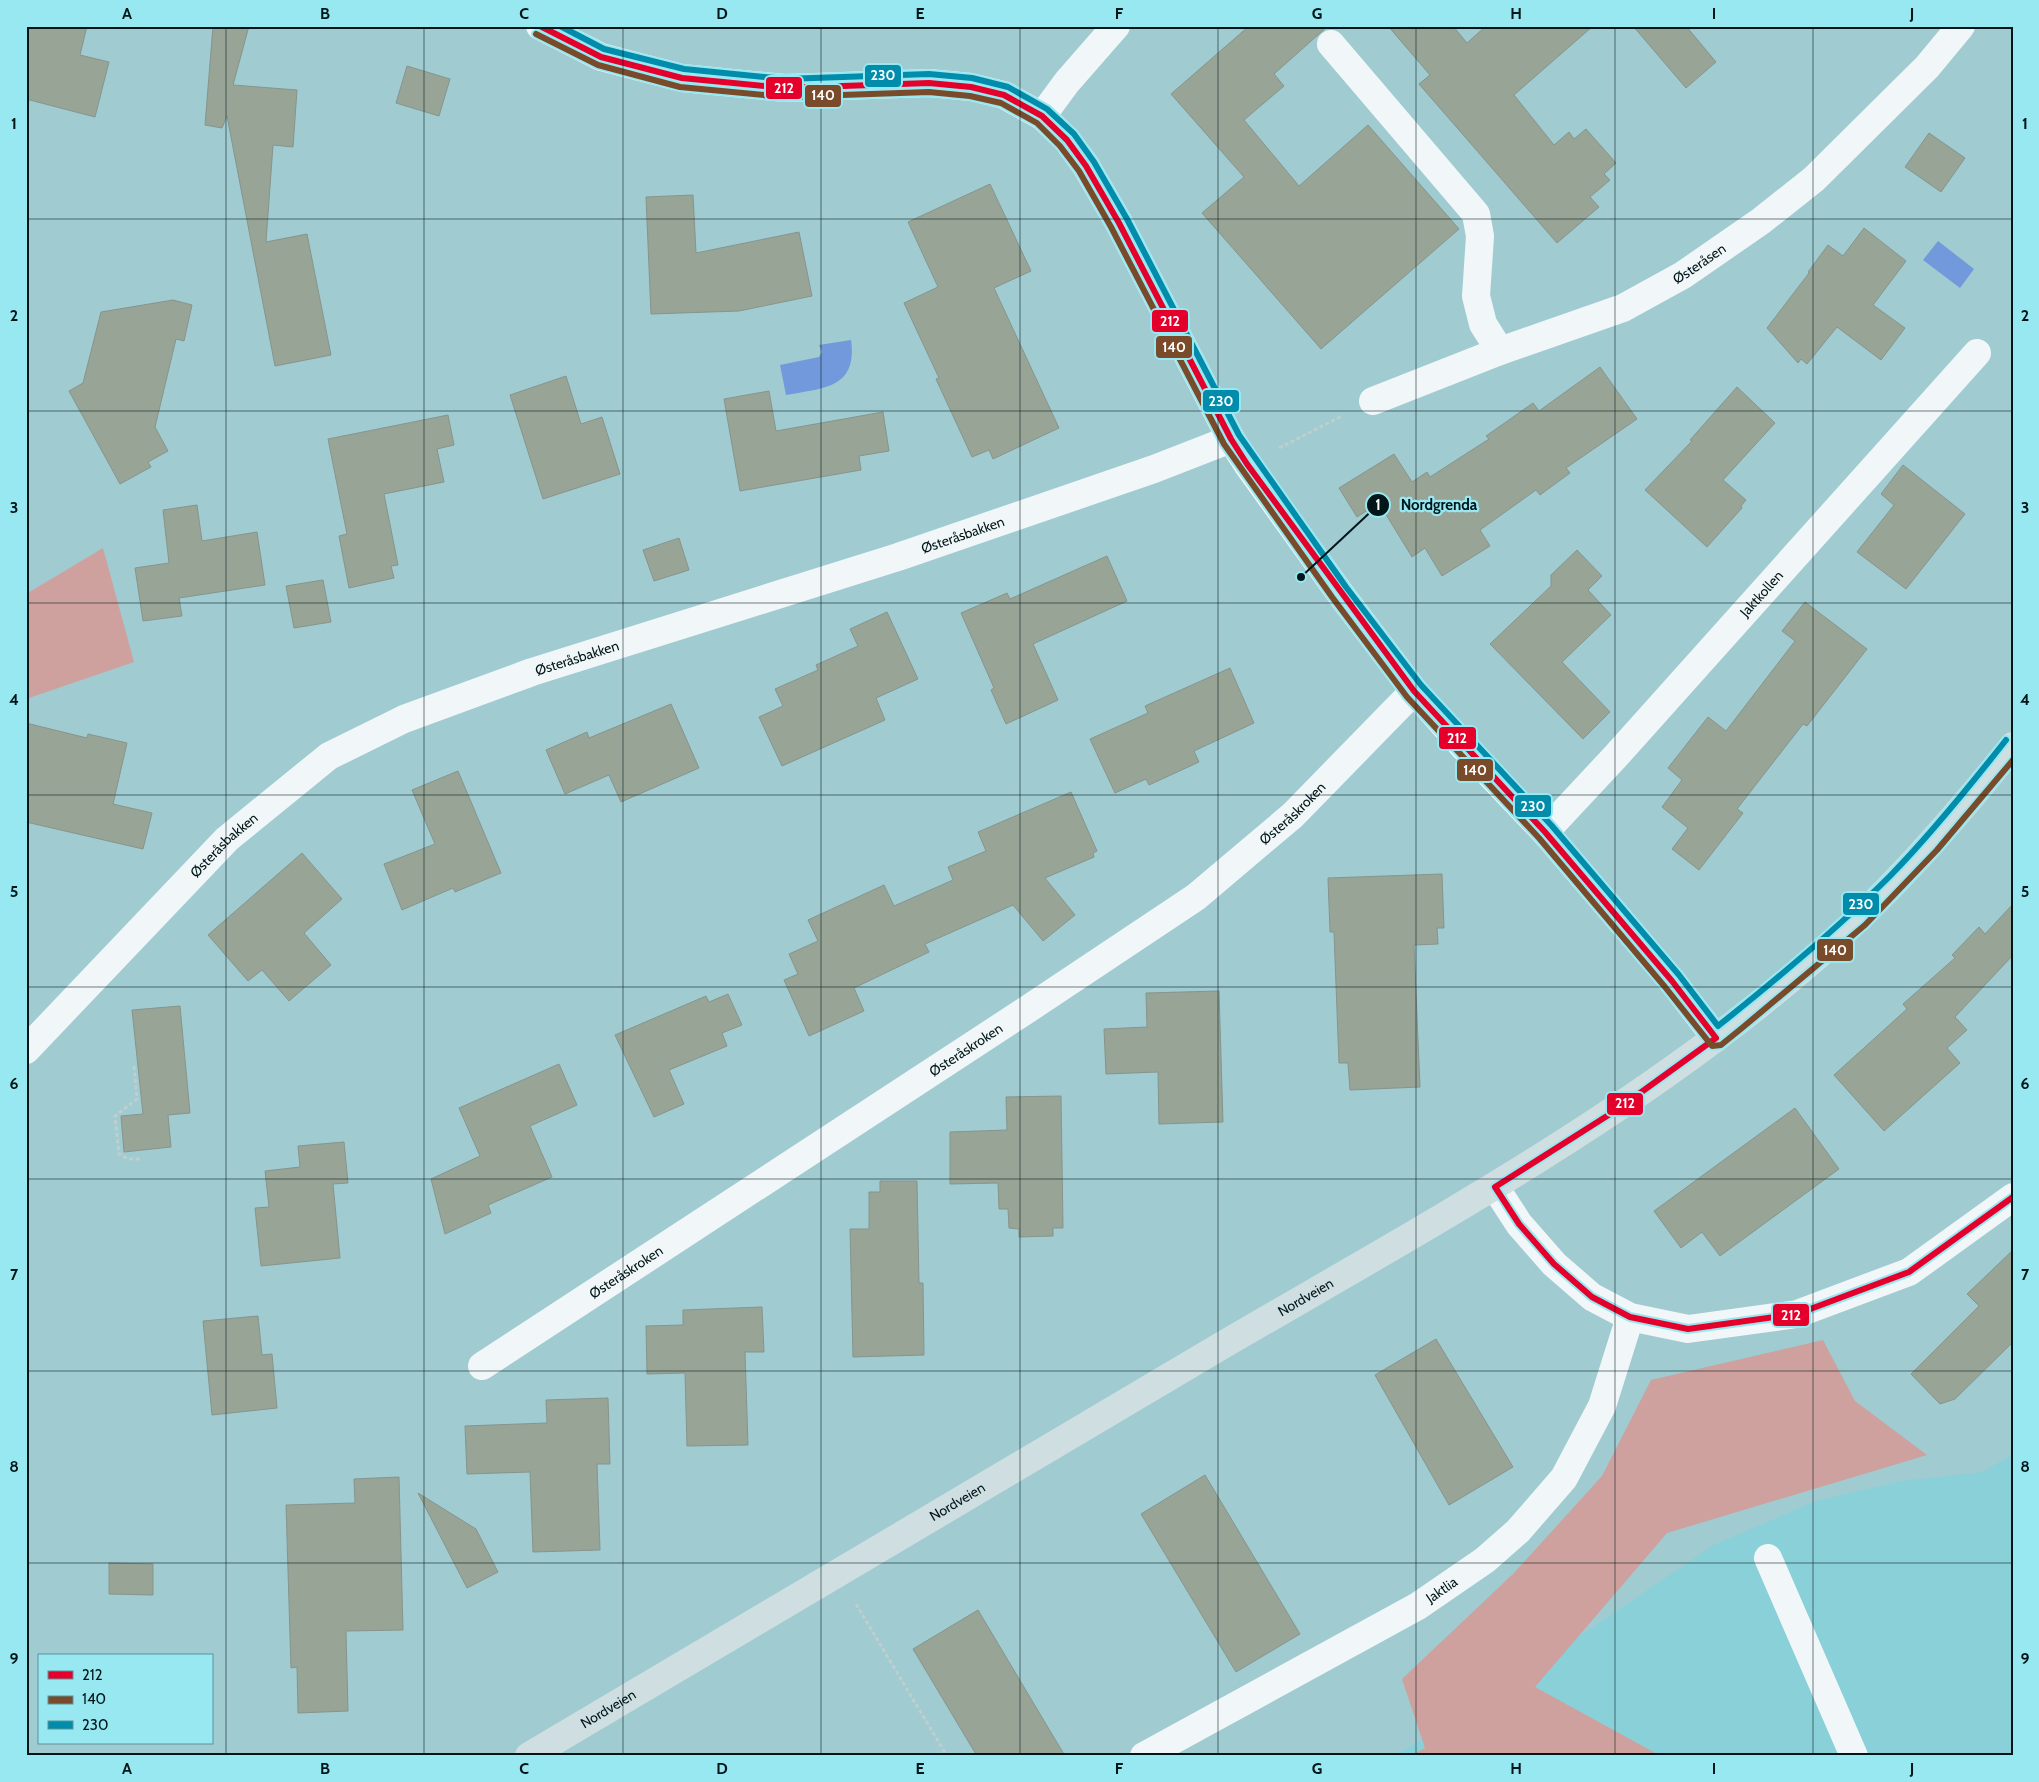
<svg xmlns="http://www.w3.org/2000/svg" width="2039" height="1782" font-family="Cabin,sans-serif">
	<style>
		.built { fill: #8ad0d9 }
		.green { fill: #cea19e }
		.water { fill: #7299db }
		.building { fill: #98a496; stroke: #86958d }
		.lines { fill: none; stroke-linecap: round; stroke-linejoin: round }
		.path { stroke: #c0cecf; stroke-width: 3; stroke-dasharray: 4 2.5; stroke-linecap: butt }
		.minor { stroke: #f1f7f8; stroke-width: 28 }
		.major { stroke: #cfdfe1; stroke-width: 28 }
		.bus-1-casing { stroke: #98e8f2; stroke-width: 10 }
		.bus-2-casing { stroke: #98e8f2; stroke-width: 10 }
		.bus-3-casing { stroke: #98e8f2; stroke-width: 10 }
		.bus-1 { stroke: #e4002b; stroke-width: 6 }
		.bus-2 { stroke: #7a4b2a; stroke-width: 6 }
		.bus-3 { stroke: #008caa; stroke-width: 6 }
		.grid { fill: none; stroke: #001619; stroke-width: 1; stroke-opacity: 0.55 }
		.labels { text-anchor: middle; stroke-width: 4.5; stroke-linejoin: round; paint-order: stroke }
		.street-label { font-size: 14px; fill: #001619; stroke: #98e8f2 }
		.leader { fill: none; stroke: #001619; stroke-width: 2 }
		.callout-dot { fill: #001619; stroke: #98e8f2; stroke-width: 2 }
		.mark-label { font-size: 15px; text-anchor: middle; font-weight: bold; fill: #fff }
		.callout-label { font-size: 15px; text-anchor: middle; font-weight: bold; fill: #001619; stroke: #98e8f2; stroke-width: 4.5; stroke-linejoin: round; paint-order: stroke }
		.line-badge { stroke: #98e8f2; stroke-width: 2 }
		.badge-label { font-size: 14px; text-anchor: middle; font-weight: bold; fill: #fff }
		.neatline { fill: none; stroke: #001619; stroke-width: 2 }
		.grid-label { font-size: 16px; text-anchor: middle; font-weight: bold; fill: #001619 }
	</style>
	<rect width="100%" height="100%" fill="#9fcbd1"/>
	<path class="built" d="M 2013,1454 L 2013,1756 L 1394,1756 L 1466,1713 L 1714,1545 L 1816,1501 L 1903,1481 L 1983,1472 Z"/>
	<path class="green" d="M 103,548 L 134,662 L 26,699 L 26,594 Z
		M 1823,1340 L 1855,1401 L 1927,1455 L 1667,1533 L 1535,1687 L 1659,1755 L 1410,1756 L 1425,1748 L 1402,1679 L 1514,1573 L 1602,1476 L 1651,1380 Z"/>
	<path class="water" d="M 1938,241 L 1974,269 L 1960,288 L 1923,260 Z
		M 851,340 C 858,389 822,388 786,395 L 780,365 L 819,357 L 822,352 L 819,345 Z"/>
	<path class="building" d="M 26,26 L 87,26 L 80,55 L 109,62 L 95,117 L 26,99 Z
		M 213,26 L 249,26 L 233,85 L 297,90 L 293,147 L 273,145 L 266,242 L 307,234 L 331,355 L 275,366 L 227,116 L 222,128 L 205,125 Z
		M 1249,26 L 1328,26 L 1274,74 L 1284,86 L 1244,120 L 1299,186 L 1368,125 L 1459,229 L 1321,349 L 1202,213 L 1244,177 L 1171,94 Z
		M 1388,26 L 1453,26 L 1467,43 L 1486,26 L 1593,26 L 1514,95 L 1554,145 L 1569,132 L 1574,139 L 1586,129 L 1616,163 L 1604,174 L 1610,180 L 1590,197 L 1599,207 L 1557,243 L 1419,84 L 1430,75 Z
		M 1633,26 L 1686,26 L 1716,62 L 1686,88 Z
		M 407,66 L 450,79 L 439,116 L 396,103 Z
		M 1929,133 L 1965,158 L 1941,192 L 1905,167 Z
		M 990,184 L 1031,271 L 994,288 L 1059,428 L 993,459 L 989,450 L 972,457 L 936,379 L 939,378 L 904,303 L 938,287 L 908,222 Z
		M 693,195 L 696,253 L 799,232 L 812,296 L 739,311 L 651,314 L 646,197 Z
		M 1864,228 L 1906,261 L 1873,305 L 1905,328 L 1881,360 L 1837,327 L 1807,364 L 1801,359 L 1798,363 L 1767,328 L 1809,273 L 1808,272 L 1828,245 L 1843,256 Z
		M 173,300 L 192,305 L 184,341 L 176,339 L 155,427 L 168,451 L 148,462 L 151,467 L 120,484 L 69,391 L 83,383 L 101,312 Z
		M 1600,367 L 1637,419 L 1566,468 L 1570,473 L 1540,495 L 1536,490 L 1480,530 L 1490,546 L 1442,576 L 1425,548 L 1412,557 L 1382,508 L 1381,509 L 1377,504 L 1357,517 L 1339,488 L 1394,454 L 1412,482 L 1427,472 L 1430,477 L 1489,439 L 1486,436 L 1533,403 L 1539,411 Z
		M 566,376 L 581,424 L 602,417 L 620,474 L 543,499 L 510,395 Z
		M 1737,387 L 1775,423 L 1723,480 L 1746,500 L 1741,506 L 1742,508 L 1707,547 L 1645,490 L 1692,441 L 1690,440 Z
		M 769,391 L 776,431 L 883,412 L 889,451 L 859,456 L 861,470 L 740,491 L 724,399 Z
		M 448,415 L 454,445 L 437,449 L 444,482 L 384,494 L 398,565 L 391,566 L 394,578 L 349,588 L 339,536 L 347,534 L 328,439 Z
		M 1903,465 L 1965,514 L 1906,589 L 1857,552 L 1894,505 L 1881,494 Z
		M 197,505 L 202,541 L 257,532 L 265,585 L 179,598 L 182,616 L 143,621 L 135,568 L 169,563 L 163,510 Z
		M 679,538 L 689,570 L 654,581 L 643,550 Z
		M 1577,550 L 1602,576 L 1588,590 L 1611,615 L 1562,662 L 1610,712 L 1583,739 L 1490,644 L 1551,586 L 1551,575 Z
		M 1107,556 L 1127,601 L 1033,644 L 1058,700 L 1006,724 L 991,690 L 994,688 L 961,613 L 1007,593 L 1010,599 Z
		M 323,580 L 331,622 L 294,628 L 286,586 Z
		M 1805,602 L 1867,649 L 1807,726 L 1803,724 L 1737,809 L 1743,813 L 1699,870 L 1672,849 L 1688,828 L 1662,807 L 1682,780 L 1668,768 L 1708,717 L 1726,731 L 1795,641 L 1782,631 Z
		M 887,612 L 918,679 L 876,698 L 885,720 L 782,766 L 759,717 L 783,706 L 775,689 L 818,670 L 816,665 L 858,646 L 850,629 Z
		M 1230,668 L 1254,723 L 1194,751 L 1199,762 L 1149,785 L 1146,779 L 1115,793 L 1090,739 L 1148,713 L 1145,706 Z
		M 671,704 L 699,768 L 621,802 L 609,775 L 565,794 L 546,750 L 587,732 L 589,738 Z
		M 26,723 L 87,738 L 88,734 L 127,743 L 113,804 L 152,813 L 143,849 L 26,822 Z
		M 458,771 L 501,873 L 455,892 L 453,888 L 402,910 L 384,864 L 435,844 L 412,790 Z
		M 1071,792 L 1097,851 L 1093,853 L 1094,857 L 1045,878 L 1075,915 L 1043,941 L 1013,905 L 925,944 L 929,952 L 854,988 L 864,1011 L 809,1036 L 784,980 L 798,974 L 789,954 L 818,941 L 808,920 L 884,885 L 894,906 L 953,880 L 948,867 L 986,851 L 978,832 Z
		M 302,853 L 342,899 L 304,933 L 331,965 L 289,1001 L 262,970 L 248,981 L 208,935 Z
		M 1442,874 L 1444,928 L 1437,928 L 1438,944 L 1414,945 L 1420,1087 L 1350,1090 L 1348,1063 L 1339,1063 L 1334,932 L 1330,932 L 1328,878 Z
		M 2013,904 L 2013,955 L 1955,1017 L 1967,1030 L 1947,1048 L 1960,1063 L 1884,1131 L 1834,1075 L 1907,1009 L 1903,1004 L 1955,958 L 1952,955 L 1979,927 L 1985,934 Z
		M 1219,991 L 1223,1122 L 1159,1124 L 1158,1072 L 1106,1074 L 1104,1029 L 1147,1027 L 1146,993 Z
		M 728,994 L 742,1025 L 722,1033 L 727,1046 L 669,1070 L 684,1104 L 654,1117 L 615,1035 L 706,996 L 709,1002 Z
		M 180,1006 L 190,1113 L 168,1115 L 171,1147 L 124,1152 L 121,1116 L 143,1114 L 132,1010 Z
		M 559,1064 L 577,1105 L 530,1126 L 552,1177 L 488,1205 L 491,1213 L 445,1234 L 431,1179 L 480,1156 L 459,1108 Z
		M 1061,1096 L 1063,1228 L 1053,1228 L 1053,1236 L 1019,1237 L 1019,1229 L 1009,1228 L 1008,1209 L 999,1209 L 998,1183 L 950,1184 L 950,1132 L 1007,1130 L 1006,1097 Z
		M 1795,1108 L 1839,1169 L 1720,1256 L 1702,1232 L 1681,1248 L 1654,1211 Z
		M 344,1142 L 348,1183 L 333,1184 L 340,1258 L 261,1266 L 255,1208 L 269,1207 L 265,1171 L 300,1167 L 298,1146 Z
		M 880,1181 L 917,1181 L 919,1283 L 923,1283 L 924,1355 L 853,1357 L 850,1229 L 869,1229 L 869,1192 L 880,1192 Z
		M 2013,1250 L 2013,1342 L 1955,1399 L 1940,1404 L 1911,1374 L 1979,1306 L 1967,1294 Z
		M 762,1307 L 764,1352 L 745,1352 L 748,1445 L 687,1446 L 685,1373 L 647,1374 L 646,1326 L 683,1325 L 683,1310 Z
		M 258,1316 L 262,1355 L 272,1354 L 277,1408 L 212,1415 L 203,1321 Z
		M 1436,1339 L 1513,1467 L 1449,1505 L 1375,1375 Z
		M 608,1398 L 610,1464 L 597,1464 L 600,1550 L 533,1552 L 530,1472 L 467,1474 L 465,1426 L 547,1423 L 546,1400 Z
		M 1205,1475 L 1300,1634 L 1236,1672 L 1141,1514 Z
		M 399,1477 L 403,1630 L 346,1631 L 348,1711 L 298,1713 L 297,1667 L 291,1668 L 286,1505 L 355,1503 L 354,1479 Z
		M 418,1493 L 476,1529 L 498,1572 L 467,1588 Z
		M 109,1563 L 153,1564 L 153,1595 L 109,1594 Z
		M 978,1610 L 1065,1756 L 977,1756 L 913,1649 Z"/>
	<g class="lines">
		<path class="path" d="M 1279,448 L 1342,416
			M 134,1066 L 137,1099 L 115,1116 L 119,1154 L 128,1159 L 142,1159
			M 856,1604 L 947,1756"/>
		<g class="minor">
			<path d="M 540,26 L 601,57 L 682,78 L 785,88 L 929,83 L 971,87 L 1004,95 L 1042,116 L 1067,140 L 1086,166 L 1119,223 L 1231,439 L 1247,464 L 1339,592 L 1414,691 L 1460,743 L 1545,832 L 1672,981 L 1716,1038"/>
			<path d="M 1331,44 L 1476,214 L 1480,236 L 1476,296 L 1483,324 L 1500,351"/>
			<path d="M 1042,116 L 1067,82 L 1116,26"/>
			<path id="s1" d="M 1373,401 L 1500,351 L 1623,308 L 1683,275 L 1761,221 L 1814,179 L 1927,67 L 1961,26"/>
			<path id="s2" d="M 1545,832 L 1615,757 L 1977,353"/>
			<path id="s3" d="M 26,1050 L 227,839 L 329,756 L 404,719 L 532,672 L 898,557 L 1154,469 L 1231,439"/>
			<path d="M 1495,1187 L 1519,1224 L 1554,1264 L 1592,1297 L 1630,1317 L 1688,1329 L 1797,1314 L 1909,1272 L 2013,1197"/>
			<path id="s4" d="M 482,1366 L 1028,1009 L 1196,897 L 1293,815 L 1414,691"/>
			<path d="M 1768,1558 L 1854,1756"/>
			<path id="s5" d="M 1144,1756 L 1418,1606 L 1485,1560 L 1518,1531 L 1564,1478 L 1602,1406 L 1630,1317"/>
		</g>
		<path class="major" id="s6" d="M 529,1756 C 758,1619 987,1484 1216,1349 C 1419,1230 1629,1118 1808,964 C 1885,899 1950,824 2013,746"/>
		<g class="bus-1-casing">
			<path id="bus-1" d="M 540,26 L 601,57 L 682,78 L 785,88 L 929,83 L 971,87 L 1004,95 L 1042,116 L 1067,140 L 1086,166 L 1119,223 L 1231,439 L 1247,464 L 1414,691 L 1545,832 L 1672,981 L 1716,1038 L 1618,1109 L 1495,1187 L 1519,1224 L 1554,1264 L 1592,1297 L 1630,1317 L 1688,1329 L 1797,1314 L 1909,1272 L 2013,1197"/>
		</g>
		<g class="bus-2-casing">
			<path id="bus-2" d="M 536,34 L 598,65 L 680,87 L 784,97 L 929,92 L 970,96 L 1001,103 L 1037,123 L 1060,146 L 1079,171 L 1111,227 L 1224,444 L 1332,597 L 1407,697 L 1539,838 L 1665,987 L 1712,1046 L 1721,1045 L 1742,1028 L 1865,925 L 1937,850 L 2013,760"/>
		</g>
		<g class="bus-3-casing">
			<path id="bus-3" d="M 560,26 L 604,49 L 684,69 L 785,79 L 929,74 L 972,78 L 1008,87 L 1047,109 L 1074,134 L 1094,162 L 1127,219 L 1239,435 L 1346,587 L 1421,685 L 1552,826 L 1679,975 L 1718,1026 C 1777,979 1836,930 1890,876 C 1931,834 1969,787 2006,740"/>
		</g>
		<use href="#bus-1" class="bus-1"/>
		<use href="#bus-2" class="bus-2"/>
		<use href="#bus-3" class="bus-3"/>
	</g>
	<path class="grid" d="M 226,26 L 226,1756M 424,26 L 424,1756M 623,26 L 623,1756M 821,26 L 821,1756M 1020,26 L 1020,1756M 1218,26 L 1218,1756M 1416,26 L 1416,1756M 1615,26 L 1615,1756M 1813,26 L 1813,1756M 26,219 L 2013,219M 26,411 L 2013,411M 26,603 L 2013,603M 26,795 L 2013,795M 26,987 L 2013,987M 26,1179 L 2013,1179M 26,1371 L 2013,1371M 26,1563 L 2013,1563"/>
	<g class="labels">
		<g class="street-label">
			<text dy="5" stroke="none"><textPath href="#s1" startOffset="355">Østeråsen</textPath></text>
			<text dy="5" stroke="none"><textPath href="#s3" startOffset="1095">Østeråsbakken</textPath></text>
			<text dy="5" stroke="none"><textPath href="#s2" startOffset="322">Jaktkollen</textPath></text>
			<text dy="5" stroke="none"><textPath href="#s3" startOffset="690">Østeråsbakken</textPath></text>
			<text dy="5" stroke="none"><textPath href="#s4" startOffset="982">Østeråskroken</textPath></text>
			<text dy="5" stroke="none"><textPath href="#s3" startOffset="285">Østeråsbakken</textPath></text>
			<text dy="5" stroke="none"><textPath href="#s4" startOffset="578">Østeråskroken</textPath></text>
			<text dy="5" stroke="none"><textPath href="#s4" startOffset="172">Østeråskroken</textPath></text>
			<text dy="5" stroke="none"><textPath href="#s6" startOffset="902">Nordveien</textPath></text>
			<text dy="5" stroke="none"><textPath href="#s6" startOffset="498">Nordveien</textPath></text>
			<text dy="5" stroke="none"><textPath href="#s5" startOffset="341">Jaktlia</textPath></text>
			<text dy="5" stroke="none"><textPath href="#s6" startOffset="92">Nordveien</textPath></text>
		</g>
	</g>
	<path class="leader" d="M1301 577L1378 505"/>
	<g class="callout-dot">
		<circle cx="1301" cy="577" r="5"/>
		<circle cx="1378" cy="505" r="12"/>
	</g>
	<g class="mark-label">
		<text x="1378" y="510">1</text>
	</g>
	<g class="callout-label">
		<text x="1439" y="510">Nordgrenda</text>
	</g>
	<g class="line-badge">
		<rect x="864" y="64" width="38" height="24" rx="5" fill="#008caa"/>
		<rect x="765" y="76" width="38" height="24" rx="5" fill="#e4002b"/>
		<rect x="804" y="84" width="38" height="24" rx="5" fill="#7a4b2a"/>
		<rect x="1151" y="309" width="38" height="24" rx="5" fill="#e4002b"/>
		<rect x="1155" y="335" width="38" height="24" rx="5" fill="#7a4b2a"/>
		<rect x="1202" y="389" width="38" height="24" rx="5" fill="#008caa"/>
		<rect x="1438" y="726" width="39" height="24" rx="5" fill="#e4002b"/>
		<rect x="1456" y="758" width="38" height="24" rx="5" fill="#7a4b2a"/>
		<rect x="1514" y="794" width="38" height="24" rx="5" fill="#008caa"/>
		<rect x="1842" y="892" width="38" height="24" rx="5" fill="#008caa"/>
		<rect x="1816" y="938" width="38" height="24" rx="5" fill="#7a4b2a"/>
		<rect x="1606" y="1092" width="38" height="24" rx="5" fill="#e4002b"/>
		<rect x="1772" y="1303" width="38" height="24" rx="5" fill="#e4002b"/>
	</g>
	<g class="badge-label">
		<text x="883" y="80">230</text>
		<text x="784" y="93">212</text>
		<text x="823" y="100">140</text>
		<text x="1170" y="326">212</text>
		<text x="1174" y="352">140</text>
		<text x="1221" y="406">230</text>
		<text x="1457" y="743">212</text>
		<text x="1475" y="775">140</text>
		<text x="1533" y="811">230</text>
		<text x="1861" y="909">230</text>
		<text x="1835" y="955">140</text>
		<text x="1625" y="1108">212</text>
		<text x="1791" y="1320">212</text>
	</g>
	<rect width="2039" height="1782" fill="none" stroke="#98e8f2" stroke-width="55"/>
	<rect x="38" y="1654" width="175" height="90" fill="#98e8f2" stroke="#5b949b"/>
	<rect x="48" y="1671" width="25" height="8" fill="#e4002b" stroke="#5b949b"/>
	<text x="82" y="1680" font-size="15" fill="#001619">212</text>
	<rect x="48" y="1696" width="25" height="8" fill="#7a4b2a" stroke="#5b949b"/>
	<text x="82" y="1704" font-size="15" fill="#001619">140</text>
	<rect x="48" y="1721" width="25" height="8" fill="#008caa" stroke="#5b949b"/>
	<text x="82" y="1730" font-size="15" fill="#001619">230</text>
	<rect x="28" y="28" width="1984" height="1726" class="neatline"/>
	<g class="grid-label">
		<text x="127" y="19">A</text>
		<text x="325" y="19">B</text>
		<text x="524" y="19">C</text>
		<text x="722" y="19">D</text>
		<text x="920" y="19">E</text>
		<text x="1119" y="19">F</text>
		<text x="1317" y="19">G</text>
		<text x="1516" y="19">H</text>
		<text x="1714" y="19">I</text>
		<text x="1912" y="19">J</text>
		<text x="14" y="129">1</text>
		<text x="2025" y="129">1</text>
		<text x="14" y="321">2</text>
		<text x="2025" y="321">2</text>
		<text x="14" y="513">3</text>
		<text x="2025" y="513">3</text>
		<text x="14" y="705">4</text>
		<text x="2025" y="705">4</text>
		<text x="14" y="897">5</text>
		<text x="2025" y="897">5</text>
		<text x="14" y="1089">6</text>
		<text x="2025" y="1089">6</text>
		<text x="14" y="1280">7</text>
		<text x="2025" y="1280">7</text>
		<text x="14" y="1472">8</text>
		<text x="2025" y="1472">8</text>
		<text x="14" y="1664">9</text>
		<text x="2025" y="1664">9</text>
		<text x="127" y="1774">A</text>
		<text x="325" y="1774">B</text>
		<text x="524" y="1774">C</text>
		<text x="722" y="1774">D</text>
		<text x="920" y="1774">E</text>
		<text x="1119" y="1774">F</text>
		<text x="1317" y="1774">G</text>
		<text x="1516" y="1774">H</text>
		<text x="1714" y="1774">I</text>
		<text x="1912" y="1774">J</text>
	</g>
</svg>
